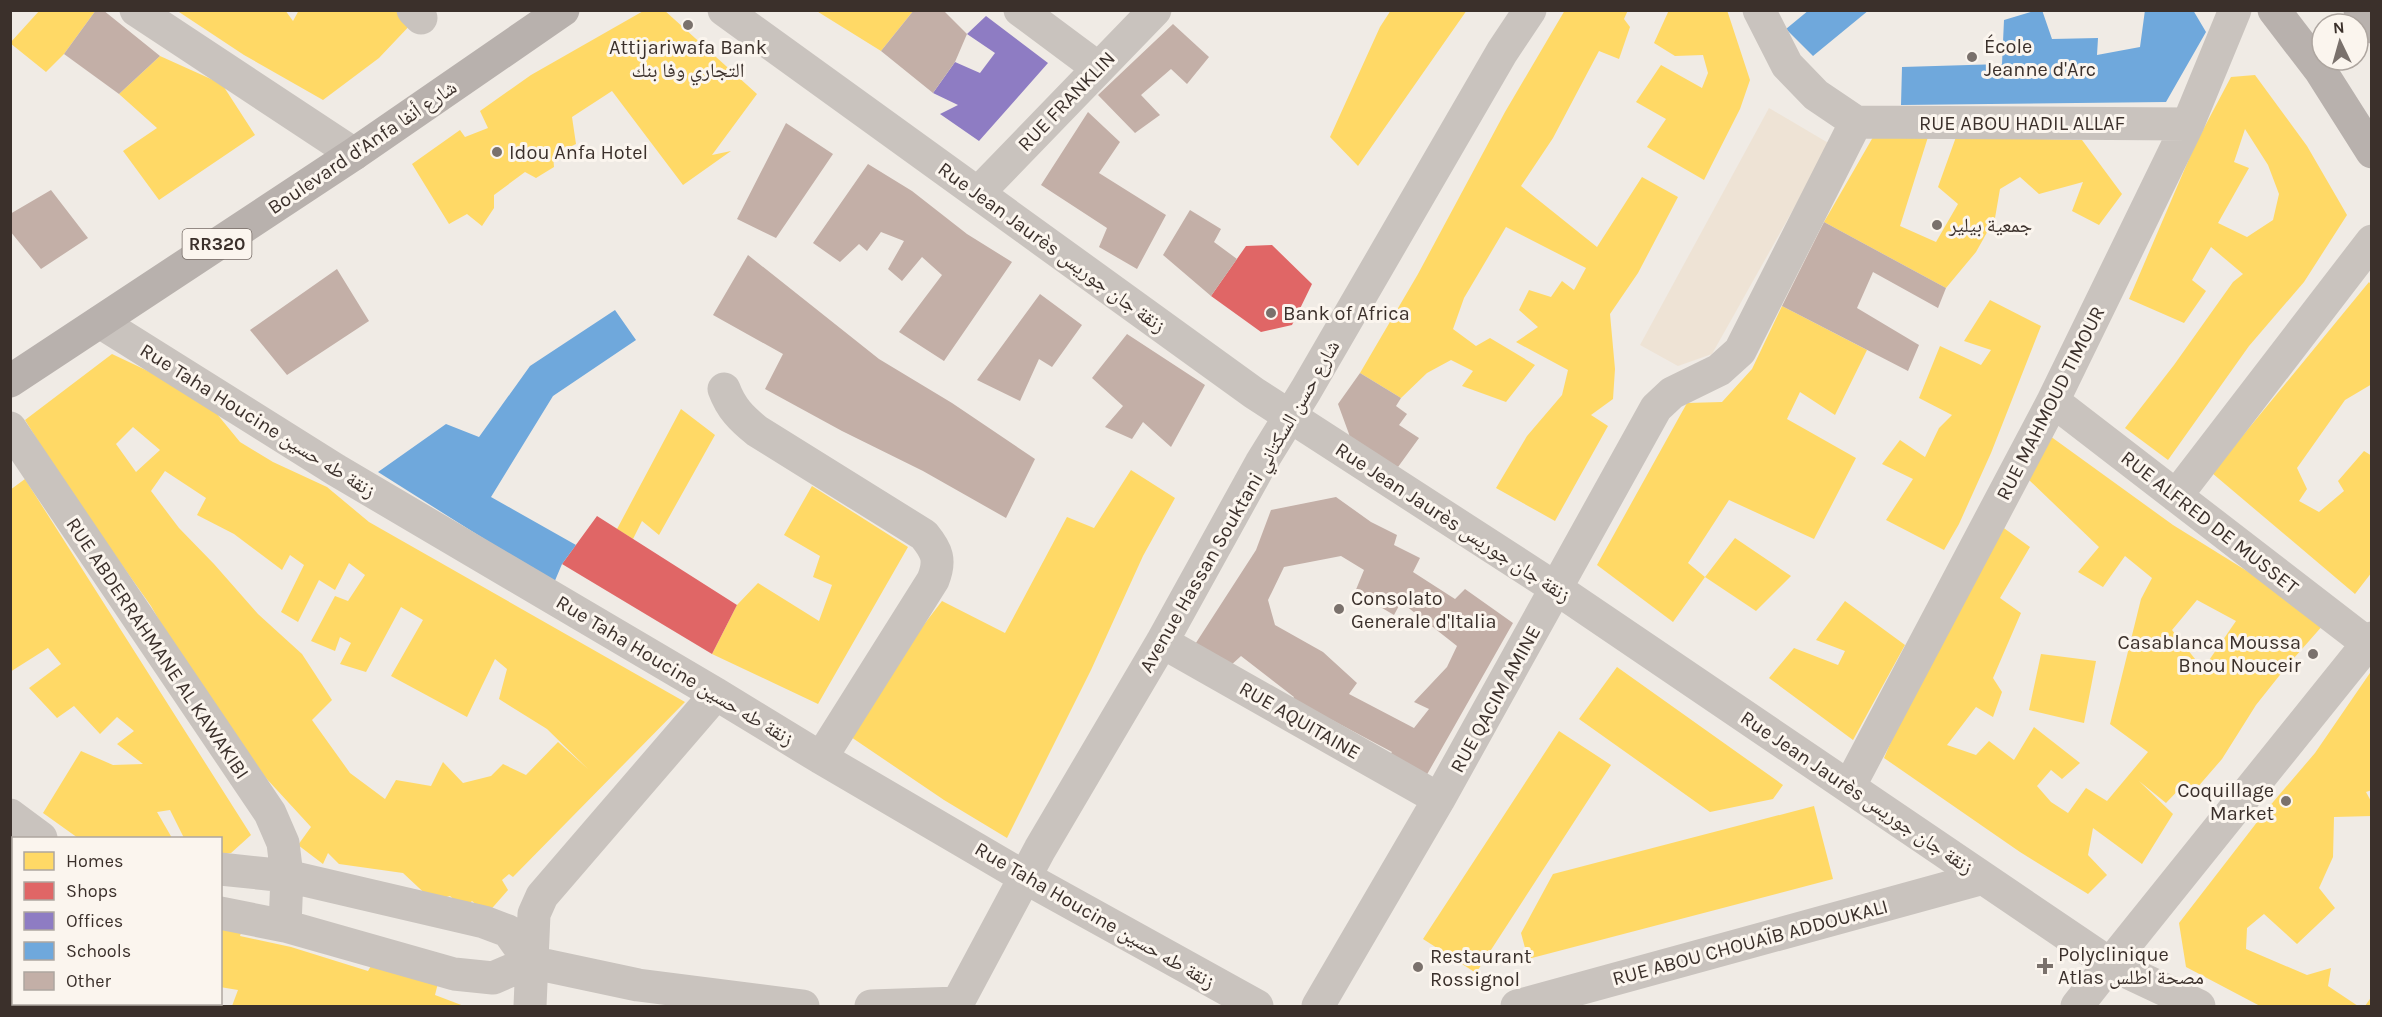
<svg xmlns="http://www.w3.org/2000/svg" width="2382" height="1017" font-family="Karla,'Noto Naskh Arabic',sans-serif">
	<style>
		.plaza { fill: #eee3d5 }
		.homes { fill: #ffd966; fill-rule: evenodd }
		.shops { fill: #e06666 }
		.offices { fill: #8e7cc3 }
		.schools { fill: #6fa8dc }
		.building { fill: #c3afa7; fill-rule: evenodd }
		.lines { fill: none; stroke-linecap: round; stroke-linejoin: round }
		.minor { stroke: #c9c3be; stroke-width: 33 }
		.major { stroke: #b8b1ad; stroke-width: 33 }
		.poi-dot { fill: #7a716c; stroke: #fbf5ee; stroke-width: 2 }
		.labels { text-anchor: middle; stroke-width: 6; stroke-linejoin: round; paint-order: stroke }
		.shield { fill: #fbf5ee; stroke: #756b66; stroke-width: 1.5 }
		.shield-label { font-size: 18px; font-weight: bold; fill: #3b302b }
		.poi-label { font-size: 20px; fill: #3b302b; stroke: #fbf5ee; text-anchor: start }
		.street-label { font-size: 20px; fill: #3b302b; stroke: #fbf5ee }
	</style>
	<rect width="100%" height="100%" fill="#f0ebe5"/>
	<path class="plaza" d="M 1769,108 L 1830,144 L 1712,354 L 1678,366 L 1640,345 Z"/>
	<path class="homes" d="M 40,10 L 96,10 L 64,54 L 46,72 L 10,43 Z
		M 176,10 L 285,10 L 293,21 L 299,10 L 404,10 L 414,21 L 379,58 L 323,100 L 244,55 Z
		M 645,10 L 664,10 L 757,94 L 712,155 L 731,151 L 683,185 L 612,91 L 572,117 L 576,144 L 553,155 L 554,167 L 536,178 L 525,172 L 494,195 L 494,208 L 482,226 L 467,214 L 449,224 L 412,164 L 460,130 L 465,137 L 488,128 L 480,111 L 531,75 Z
		M 815,10 L 914,10 L 881,51 Z
		M 1391,10 L 1467,10 L 1358,166 L 1330,137 L 1380,27 Z
		M 1565,10 L 1628,10 L 1624,19 L 1630,27 L 1619,59 L 1599,51 L 1553,138 L 1521,186 L 1597,247 L 1642,177 L 1678,197 L 1638,273 L 1610,314 L 1615,369 L 1613,399 L 1591,415 L 1608,426 L 1555,521 L 1496,488 L 1527,436 L 1562,395 L 1568,370 L 1516,342 L 1538,327 L 1519,310 L 1529,290 L 1551,297 L 1562,281 L 1574,290 L 1586,268 L 1506,227 L 1464,298 L 1453,329 L 1476,346 L 1490,338 L 1535,365 L 1506,402 L 1462,386 L 1473,371 L 1451,360 L 1427,373 L 1401,398 L 1360,373 L 1418,274 L 1505,112 Z
		M 1669,10 L 1727,10 L 1750,80 L 1740,109 L 1704,180 L 1647,147 L 1666,119 L 1636,102 L 1661,65 L 1702,88 L 1708,73 L 1703,55 L 1675,56 L 1654,43 Z
		M 160,56 L 222,84 L 255,135 L 159,200 L 123,151 L 157,128 L 119,94 Z
		M 2255,75 L 2307,146 L 2347,215 L 2304,282 L 2249,346 L 2168,460 L 2125,428 L 2174,365 L 2233,282 L 2243,274 L 2211,247 L 2192,280 L 2206,291 L 2184,323 L 2129,299 L 2195,145 L 2231,77 ZM 2245,129 L 2268,165 L 2279,194 L 2273,220 L 2247,237 L 2218,223 L 2249,168 L 2234,162 Z
		M 1880,125 L 1928,137 L 1900,226 L 1936,242 L 1958,204 L 1938,187 L 1956,137 L 2082,140 L 2122,194 L 2099,225 L 2072,211 L 2083,182 L 2039,194 L 2020,177 L 2000,189 L 1995,218 L 1976,252 L 1946,288 L 1824,222 Z
		M 2369,282 L 2372,286 L 2372,384 L 2345,400 L 2297,468 L 2307,489 L 2299,501 L 2319,512 L 2344,491 L 2338,481 L 2364,451 L 2372,456 L 2372,572 L 2355,594 L 2212,473 Z
		M 1990,300 L 2041,326 L 1991,453 L 1959,524 L 1944,550 L 1886,520 L 1913,479 L 1882,464 L 1900,440 L 1925,457 L 1939,428 L 1952,415 L 1919,398 L 1940,346 L 1981,365 L 1991,350 L 1964,341 Z
		M 1782,306 L 1867,350 L 1835,415 L 1800,392 L 1787,419 L 1856,458 L 1814,539 L 1729,500 L 1688,563 L 1705,577 L 1673,622 L 1597,565 L 1687,403 L 1722,402 L 1752,369 Z
		M 112,354 L 203,397 L 240,442 L 273,462 L 327,487 L 369,522 L 685,702 L 513,877 L 509,874 L 502,880 L 508,890 L 487,914 L 472,901 L 464,909 L 450,896 L 433,901 L 403,873 L 339,864 L 328,853 L 323,864 L 298,845 L 311,827 L 265,777 L 187,669 L 151,606 L 66,486 L 25,420 ZM 133,427 L 160,450 L 136,472 L 116,444 ZM 165,471 L 206,498 L 197,515 L 234,534 L 282,570 L 290,555 L 304,565 L 281,612 L 298,622 L 319,580 L 335,590 L 349,563 L 365,575 L 348,601 L 335,596 L 311,641 L 335,651 L 340,637 L 351,643 L 340,664 L 366,672 L 401,607 L 423,620 L 391,676 L 467,717 L 495,659 L 507,669 L 499,699 L 547,729 L 588,769 L 558,742 L 526,775 L 503,764 L 491,776 L 463,783 L 443,762 L 431,786 L 396,780 L 385,799 L 350,773 L 312,720 L 332,700 L 302,654 L 258,614 L 214,564 L 179,528 L 151,491 Z
		M 681,409 L 715,435 L 659,535 L 642,521 L 633,539 L 617,529 Z
		M 2050,436 L 2173,525 L 2263,581 L 2324,624 L 2287,666 L 2256,705 L 2222,759 L 2196,789 L 2186,782 L 2166,803 L 2139,781 L 2173,814 L 2142,864 L 2093,828 L 2088,855 L 2107,875 L 2088,894 L 2020,852 L 1884,758 L 1902,716 L 2001,526 L 2030,547 L 2000,598 L 2021,613 L 1993,678 L 2002,692 L 1993,717 L 1976,707 L 1947,745 L 1976,755 L 1989,741 L 2014,760 L 2034,727 L 2080,763 L 2062,779 L 2051,770 L 2037,786 L 2051,802 L 2068,813 L 2086,788 L 2107,801 L 2148,752 L 2110,724 L 2141,599 L 2152,578 L 2125,556 L 2103,587 L 2078,572 L 2099,547 L 2029,480 ZM 2197,600 L 2236,621 L 2203,669 L 2172,630 Z
		M 1131,470 L 1175,498 L 1143,556 L 1091,670 L 1007,838 L 944,800 L 851,737 L 916,635 L 942,601 L 1005,633 L 1067,517 L 1094,528 Z
		M 25,479 L 251,835 L 231,853 L 220,854 L 220,838 L 184,838 L 170,810 L 157,812 L 172,838 L 78,838 L 43,813 L 81,751 L 113,765 L 143,764 L 117,744 L 134,731 L 117,717 L 100,734 L 74,706 L 57,718 L 29,688 L 61,664 L 48,648 L 10,672 L 10,490 Z
		M 812,486 L 908,547 L 818,704 L 712,654 L 737,605 L 758,583 L 819,621 L 832,585 L 813,577 L 820,556 L 784,535 Z
		M 1735,538 L 1791,576 L 1756,611 L 1705,577 Z
		M 1845,601 L 1905,645 L 1853,740 L 1769,678 L 1794,648 L 1838,665 L 1845,651 L 1816,640 Z
		M 2041,654 L 2096,661 L 2084,723 L 2029,710 Z
		M 1617,667 L 1783,785 L 1773,799 L 1710,812 L 1579,719 Z
		M 2372,670 L 2372,790 L 2366,792 L 2372,803 L 2372,816 L 2334,817 L 2333,857 L 2319,888 L 2335,908 L 2297,944 L 2264,914 L 2247,928 L 2246,949 L 2307,975 L 2331,968 L 2328,986 L 2358,1006 L 2260,1006 L 2186,967 L 2179,923 L 2268,808 L 2315,753 Z
		M 1559,731 L 1611,765 L 1476,973 L 1423,939 Z
		M 1814,806 L 1833,879 L 1528,959 L 1521,933 L 1553,874 Z
		M 220,920 L 245,921 L 240,936 L 291,947 L 368,971 L 375,959 L 439,979 L 435,995 L 464,1006 L 232,1006 L 238,990 L 220,987 Z
		M 2372,996 L 2372,1006 L 2365,1006 Z
		M 53,1004 L 125,1004 L 128,1006 L 55,1006 Z"/>
	<path class="shops" d="M 1272,245 L 1312,284 L 1292,325 L 1261,332 L 1211,296 L 1246,246 Z
		M 597,516 L 737,605 L 712,654 L 562,564 Z"/>
	<path class="offices" d="M 986,16 L 1048,63 L 979,141 L 940,114 L 958,105 L 933,93 L 955,62 L 980,73 L 995,53 L 967,34 Z"/>
	<path class="schools" d="M 1809,10 L 1869,10 L 1813,56 L 1786,29 Z
		M 2037,10 L 2042,10 L 2052,39 L 2098,38 L 2097,55 L 2140,47 L 2145,10 L 2193,10 L 2206,32 L 2166,102 L 1901,105 L 1902,67 L 2002,64 L 2004,20 Z
		M 615,310 L 636,340 L 553,396 L 491,497 L 576,545 L 562,564 L 554,583 L 378,472 L 446,424 L 479,437 L 530,366 Z"/>
	<path class="building" d="M 96,10 L 103,10 L 160,56 L 119,94 L 64,54 Z
		M 914,10 L 943,10 L 967,34 L 955,62 L 933,93 L 881,51 Z
		M 1173,24 L 1209,57 L 1187,84 L 1171,69 L 1141,95 L 1160,115 L 1135,133 L 1098,95 Z
		M 1088,112 L 1120,142 L 1099,173 L 1166,215 L 1137,269 L 1099,247 L 1107,228 L 1041,185 Z
		M 786,123 L 833,154 L 776,238 L 737,219 Z
		M 868,164 L 912,191 L 967,234 L 1012,262 L 944,361 L 899,332 L 942,275 L 922,257 L 902,281 L 888,269 L 904,241 L 881,232 L 867,251 L 859,244 L 840,262 L 813,243 Z
		M 51,190 L 88,238 L 41,269 L 10,231 L 10,214 Z
		M 1190,210 L 1221,229 L 1214,242 L 1237,259 L 1211,296 L 1163,255 Z
		M 1824,222 L 1946,288 L 1938,308 L 1873,272 L 1857,308 L 1919,345 L 1908,371 L 1782,306 Z
		M 748,255 L 879,359 L 952,403 L 1035,459 L 1006,518 L 923,471 L 842,431 L 765,389 L 783,354 L 713,315 Z
		M 337,269 L 369,321 L 287,375 L 250,330 Z
		M 1040,294 L 1082,325 L 1052,367 L 1039,359 L 1020,401 L 977,380 Z
		M 1127,334 L 1205,385 L 1171,447 L 1143,422 L 1132,439 L 1105,427 L 1123,406 L 1092,378 Z
		M 1360,373 L 1401,398 L 1396,406 L 1407,414 L 1399,425 L 1419,438 L 1398,467 L 1350,440 L 1349,434 L 1338,404 Z
		M 1336,497 L 1371,522 L 1397,535 L 1394,545 L 1420,558 L 1413,572 L 1455,599 L 1465,589 L 1513,623 L 1421,785 L 1384,763 L 1392,752 L 1332,720 L 1285,710 L 1294,697 L 1241,656 L 1229,667 L 1192,649 L 1256,550 L 1271,510 ZM 1341,556 L 1364,570 L 1355,592 L 1394,615 L 1401,602 L 1457,646 L 1447,667 L 1414,702 L 1429,709 L 1414,728 L 1349,694 L 1357,683 L 1323,652 L 1275,625 L 1268,600 L 1284,567 Z"/>
	<g class="lines">
		<path class="minor" d="M 136,10 L 354,154
			M 413,10 L 421,18
			M 724,10 L 1254,393 L 1557,589 L 2110,964 L 2199,1006
			M 1020,10 L 1098,68
			M 1759,10 L 1787,65 L 1816,95 L 1856,122
			M 1856,122 L 2188,124
			M 978,193 L 1155,10
			M 100,322 L 336,470 L 716,694 L 821,758 L 1026,878 L 1257,1006
			M 724,389 C 731,408 741,418 757,431 L 924,535 C 937,551 941,560 933,580 L 821,758
			M 2053,401 L 2367,643
			M 10,428 L 270,813 L 283,843 L 287,876 L 285,926
			M 2176,496 L 2372,241
			M 1162,642 L 1439,799
			M 1849,787 L 2053,401 L 2188,124 L 2235,10
			M 10,815 L 41,838
			M 220,869 L 287,876 L 484,922 L 508,931 L 530,962
			M 10,888 L 14,887
			M 220,913 L 285,926 L 454,974 L 493,978 L 530,962 L 638,985 L 803,1006
			M 10,969 L 14,973
			M 35,1004 L 37,1006
			M 530,1006 L 534,914 L 542,896 L 716,694
			M 871,1006 L 958,1003
			M 956,1006 L 1040,849 L 1162,642 L 1261,463 L 1306,390 L 1502,52 L 1530,10
			M 1318,1006 L 1439,799 L 1656,408 L 1672,393 L 1719,370 L 1740,351 L 1856,122
			M 1517,1006 L 1983,878
			M 2077,1006 L 2110,964 L 2372,638"/>
		<path class="major" d="M 2274,10 L 2320,70 L 2372,152
			M 2360,10 L 2372,27
			M 10,381 L 354,154 L 563,10"/>
	</g>
	<g class="poi-dot">
		<circle cx="688" cy="25" r="6"/>
		<circle cx="1972" cy="57" r="6"/>
		<circle cx="497" cy="152" r="6"/>
		<circle cx="1937" cy="225" r="6"/>
		<circle cx="1271" cy="313" r="6"/>
		<circle cx="1339" cy="609" r="6"/>
		<circle cx="2313" cy="654" r="6"/>
		<circle cx="2286" cy="801" r="6"/>
		<path d="M2042 957h6v6h6v6h-6v6h-6v-6h-6v-6h6z"/>
		<circle cx="1418" cy="967" r="6"/>
	</g>
	<g class="labels">
		<rect class="shield" x="182.5" y="229" width="69" height="30" rx="4.5"/>
		<g class="shield-label">
			<text x="217" y="250">RR320</text>
		</g>
		<g class="poi-label">
			<text x="1984" y="53">École<tspan x="1984" dy="23">Jeanne d'Arc</tspan></text>
			<text x="688" y="54" text-anchor="middle">Attijariwafa Bank<tspan x="688" dy="23">التجاري وفا بنك</tspan></text>
			<text x="509" y="159">Idou Anfa Hotel</text>
			<text x="1949" y="232">جمعية بيلير</text>
			<text x="1283" y="320">Bank of Africa</text>
			<text x="1351" y="605">Consolato<tspan x="1351" dy="23">Generale d'Italia</tspan></text>
			<text x="2301" y="649" text-anchor="end">Casablanca Moussa<tspan x="2301" dy="23">Bnou Nouceir</tspan></text>
			<text x="2274" y="797" text-anchor="end">Coquillage<tspan x="2274" dy="23">Market</tspan></text>
			<text x="2058" y="961">Polyclinique<tspan x="2058" dy="23">Atlas مصحة اطلس</tspan></text>
			<text x="1430" y="963">Restaurant<tspan x="1430" dy="23">Rossignol</tspan></text>
		</g>
		<g class="street-label">
			<text transform="translate(1066 101) rotate(-46)" y="7">RUE FRANKLIN</text>
			<text x="2022" y="130">RUE ABOU HADIL ALLAF</text>
			<text transform="translate(362 147) rotate(-34)" y="7">Boulevard d'Anfa شارع أنفا</text>
			<text transform="translate(1052 247) rotate(36)" y="7">Rue Jean Jaurès زنقة جان جوريس</text>
			<text transform="translate(2050 403) rotate(-63)" y="7">RUE MAHMOUD TIMOUR</text>
			<text transform="translate(258 420) rotate(32)" y="7">Rue Taha Houcine زنقة طه حسين</text>
			<text transform="translate(1239 506) rotate(-60)" y="7">Avenue Hassan Souktani شارع حسن السكتاني</text>
			<text transform="translate(1453 522) rotate(33)" y="7">Rue Jean Jaurès زنقة جان جوريس</text>
			<text transform="translate(2210 522) rotate(38)" y="7">RUE ALFRED DE MUSSET</text>
			<text transform="translate(158 648) rotate(56)" y="7">RUE ABDERRAHMANE AL KAWAKIBI</text>
			<text transform="translate(675 670) rotate(31)" y="7">Rue Taha Houcine زنقة طه حسين</text>
			<text transform="translate(1495 699) rotate(-61)" y="7">RUE QACIM AMINE</text>
			<text transform="translate(1300 720) rotate(30)" y="7">RUE AQUITAINE</text>
			<text transform="translate(1857 792) rotate(34)" y="7">Rue Jean Jaurès زنقة جان جوريس</text>
			<text transform="translate(1095 915) rotate(30)" y="7">Rue Taha Houcine زنقة طه حسين</text>
			<text transform="translate(1750 942) rotate(-15)" y="7">RUE ABOU CHOUAÏB ADDOUKALI</text>
		</g>
	</g>
	<rect width="2382" height="1017" fill="none" stroke="#3b302b" stroke-width="24"/>
	<rect x="12" y="837" width="210" height="168" fill="#fbf5ee" stroke="#aea6a0" stroke-width="1.5"/>
	<rect x="24" y="852" width="30" height="18" fill="#ffd966" stroke="#aea6a0" stroke-width="1.5"/>
	<text x="66" y="867" font-size="18" fill="#3b302b">Homes</text>
	<rect x="24" y="882" width="30" height="18" fill="#e06666" stroke="#aea6a0" stroke-width="1.5"/>
	<text x="66" y="897" font-size="18" fill="#3b302b">Shops</text>
	<rect x="24" y="912" width="30" height="18" fill="#8e7cc3" stroke="#aea6a0" stroke-width="1.5"/>
	<text x="66" y="927" font-size="18" fill="#3b302b">Offices</text>
	<rect x="24" y="942" width="30" height="18" fill="#6fa8dc" stroke="#aea6a0" stroke-width="1.5"/>
	<text x="66" y="957" font-size="18" fill="#3b302b">Schools</text>
	<rect x="24" y="972" width="30" height="18" fill="#c3afa7" stroke="#aea6a0" stroke-width="1.5"/>
	<text x="66" y="987" font-size="18" fill="#3b302b">Other</text>
	<g transform="translate(2340 42) rotate(355)"><circle r="28" fill="#fbf5ee" stroke="#aea6a0" stroke-width="1.5"/>
	<path d="M0-4.5L10 22L0 15L-10 22Z" fill="#7a716c"/>
	<text y="-9" font-size="16" font-weight="bold" text-anchor="middle" fill="#3b302b">N</text>
	</g>
</svg>
